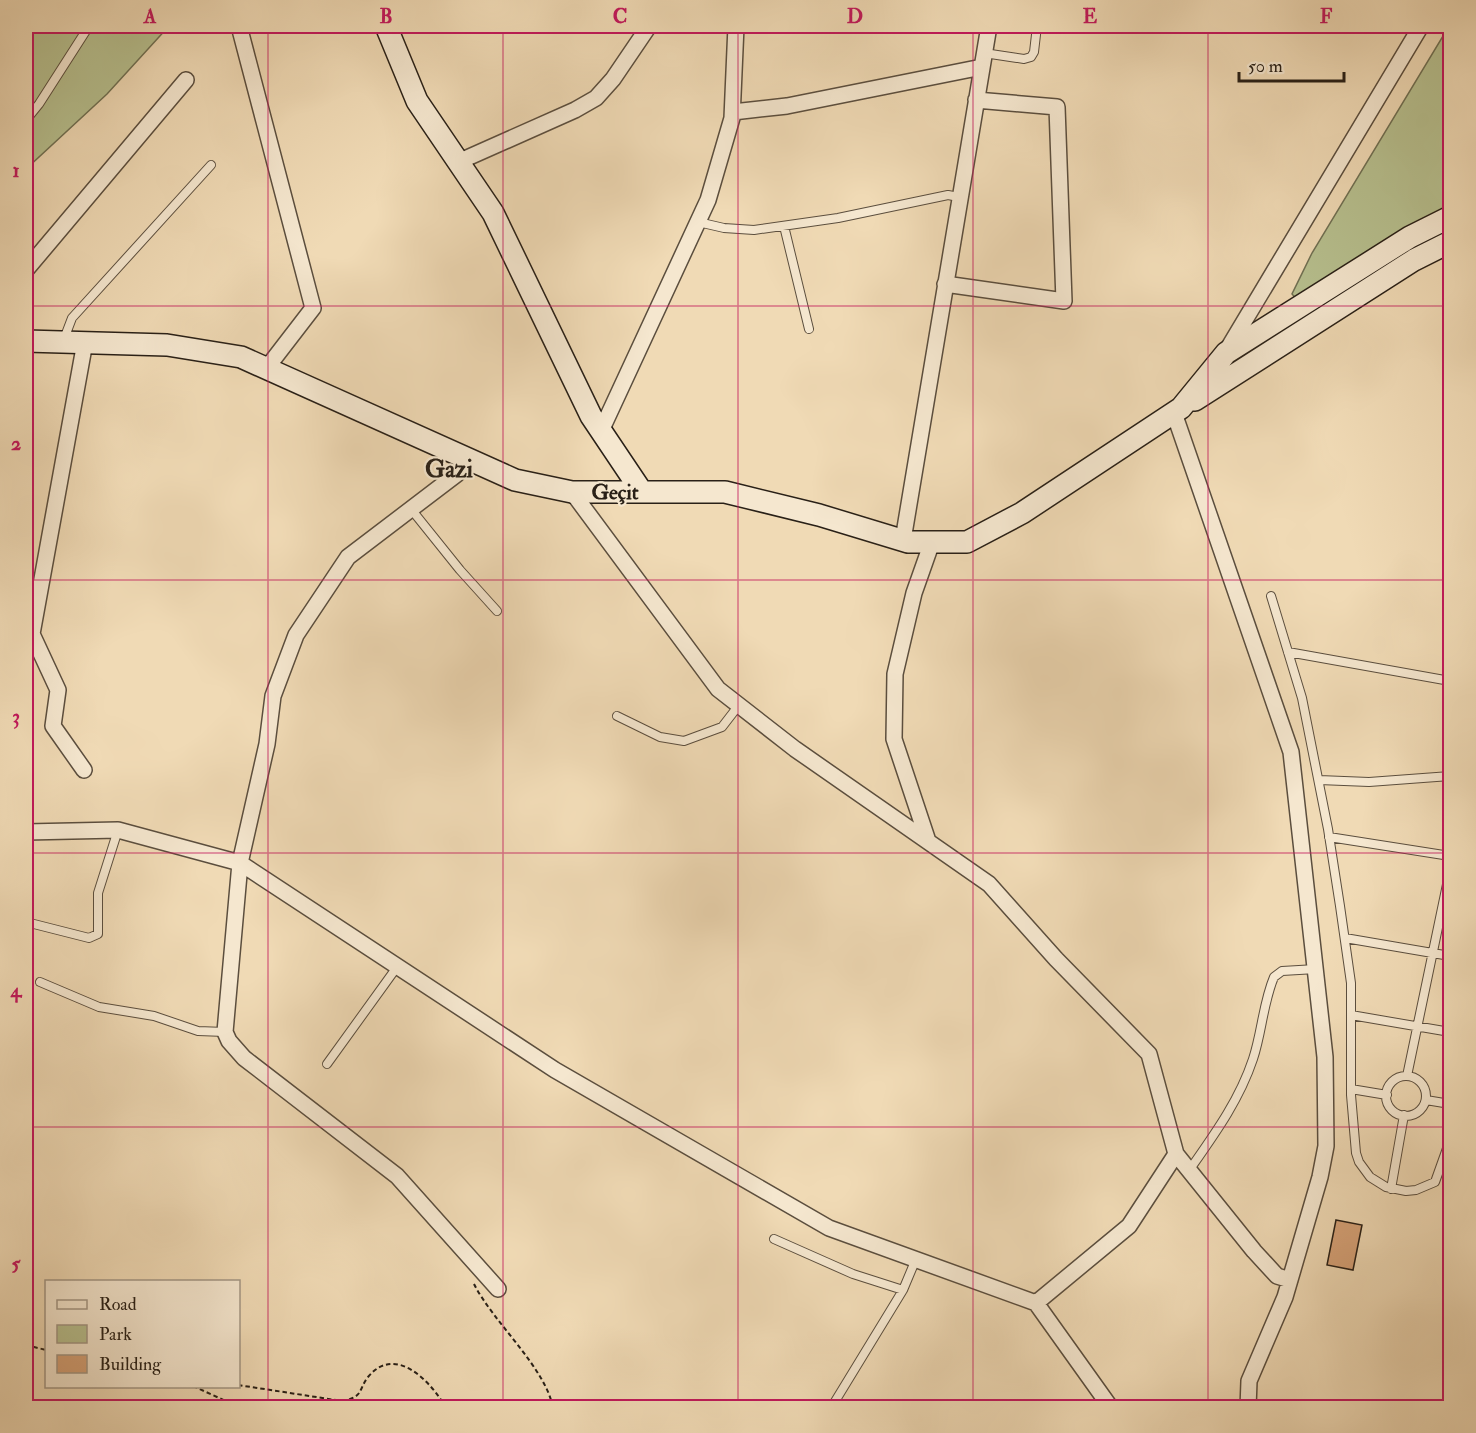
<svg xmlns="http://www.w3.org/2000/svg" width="1476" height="1433" font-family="'IM FELL Double Pica',serif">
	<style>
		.green { fill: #b7c08f; stroke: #707053; stroke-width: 1.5 }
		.building { fill: #d6a278; stroke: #292017; stroke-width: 1.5 }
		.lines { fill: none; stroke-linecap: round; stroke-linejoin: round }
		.lane-casing { stroke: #5b4e3e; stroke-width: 10 }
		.street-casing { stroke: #5b4e3e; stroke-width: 18 }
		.secondary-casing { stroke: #292017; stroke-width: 24 }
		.path { stroke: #292017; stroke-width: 2; stroke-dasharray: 4.5 3; stroke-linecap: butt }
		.lane { stroke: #f5e7cf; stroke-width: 8 }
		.street { stroke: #f5e7cf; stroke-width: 15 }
		.secondary { stroke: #f5e7cf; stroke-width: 21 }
		.grid { fill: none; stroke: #c2185b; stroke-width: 1.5; stroke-opacity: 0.55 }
		.labels { text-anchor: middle; stroke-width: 4.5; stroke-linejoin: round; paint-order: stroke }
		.quarter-label { font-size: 21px; font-weight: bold; fill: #292017; stroke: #f5e7cf }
		.district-label { font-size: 24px; font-weight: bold; fill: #292017; stroke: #f5e7cf }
		.neatline { fill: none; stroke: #c2185b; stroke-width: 2 }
		.grid-label { font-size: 20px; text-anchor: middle; font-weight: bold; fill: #c2185b }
	</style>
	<rect width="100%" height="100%" fill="#f0dab5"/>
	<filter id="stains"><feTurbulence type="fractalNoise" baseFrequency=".00333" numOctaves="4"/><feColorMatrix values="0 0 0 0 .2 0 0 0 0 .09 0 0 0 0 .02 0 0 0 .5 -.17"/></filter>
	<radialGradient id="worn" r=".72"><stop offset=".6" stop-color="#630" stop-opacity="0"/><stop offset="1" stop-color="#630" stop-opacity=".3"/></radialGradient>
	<path class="green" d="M 26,26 L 169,26 L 107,94 L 26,169 Z
		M 1443,36 L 1450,40 L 1450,206 L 1417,222 L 1298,301 L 1292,294 L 1312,253 Z"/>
	<path class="building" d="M 1336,1220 L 1362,1225 L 1353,1270 L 1327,1265 Z"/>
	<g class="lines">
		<g class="lane-casing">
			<path id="lane" d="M 984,53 L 1024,59 L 1031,57 L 1034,52 L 1037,26
				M 26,120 L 39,104 L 89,26
				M 698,222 L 724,228 L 754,230 L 838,218 L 948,195 L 959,197
				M 784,226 L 809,329
				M 64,339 L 72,318 L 211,165
				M 411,509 L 460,570 L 497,611
				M 1271,596 L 1302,698 L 1328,829 L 1340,906 L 1351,983 L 1351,1095 L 1356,1153 L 1359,1162 L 1370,1177 L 1386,1187 L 1406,1191 L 1416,1190 L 1435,1182 L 1450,1140
				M 1288,652 L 1450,681
				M 617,716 L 660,737 L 684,741 L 722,727 L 739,705
				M 1319,780 L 1369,782 L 1450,776
				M 1329,837 L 1450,856
				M 26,922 L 89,938 L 98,934 L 98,893 L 118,830
				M 1345,938 L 1450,956
				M 40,982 L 99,1007 L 154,1016 L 198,1031 L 225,1032
				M 1351,1015 L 1450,1032
				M 327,1064 L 397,967
				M 1407,1076 L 1450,870
				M1386 1096a20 20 0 1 1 40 0a20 20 0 1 1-40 0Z
				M 1351,1089 L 1387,1095
				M 1426,1100 L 1450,1104
				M 1188,1172 C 1214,1135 1239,1101 1253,1059 C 1262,1032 1263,1003 1274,977 L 1282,971 L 1316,969
				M 1391,1189 L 1404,1115
				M 774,1239 L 853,1274 L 903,1290
				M 831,1408 L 903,1290 L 916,1259"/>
		</g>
		<g class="street-casing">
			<path id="street" d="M 239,26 L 313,308 L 266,369
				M 733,112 L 787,106 L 982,67
				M 458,162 L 575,110 L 596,98 L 613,79 L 649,26
				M 26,270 L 186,80
				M 945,284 L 1064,301 L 1057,107 L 976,100
				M 1227,350 L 1421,26
				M 1174,413 L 1291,752 L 1325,1057 L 1326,1146 L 1320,1177 L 1285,1297 L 1249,1381 L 1248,1408
				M 601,431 L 708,200 L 732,118 L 736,26
				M 467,460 L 457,474 L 348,557 L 296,635 L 273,696 L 267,744 L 240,863 L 225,1032 L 229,1041 L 244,1058 L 397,1176 L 498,1289
				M 572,492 L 718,689 L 795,749 L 989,884 L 1056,959 L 1149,1054 L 1176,1154 L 1254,1251 L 1277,1276 L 1290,1280
				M 903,540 L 989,26
				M 84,770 L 53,726 L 58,690 L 32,634 L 85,342
				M 26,832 L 118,830 L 240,863 L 555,1070 L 829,1228 L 1036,1303 L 1111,1408
				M 928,841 L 894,739 L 895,674 L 914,593 L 932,542
				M 1036,1303 L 1129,1226 L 1176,1154"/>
		</g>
		<g class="secondary-casing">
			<path id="secondary" d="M 386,26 L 417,101 L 493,213 L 591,416 L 642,492
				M 26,341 L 167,345 L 241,357 L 515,480 L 572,492 L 725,492 L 819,515 L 908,542 L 967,542 L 1022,513 L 1181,408 L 1226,353 L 1410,237 L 1450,217
				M 1195,400 L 1414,260 L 1450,242"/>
		</g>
		<path class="path" d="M 474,1284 C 493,1322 546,1368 553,1408
			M 26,1345 L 46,1350
			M 238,1385 L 342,1401 C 364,1397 358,1390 368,1377 C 396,1343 432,1383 446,1408
			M 193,1386 L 241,1408
			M 347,1408 L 347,1400"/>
		<use href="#lane" class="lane"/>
		<use href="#street" class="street"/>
		<use href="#secondary" class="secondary"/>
	</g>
	<path class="grid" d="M 268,26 L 268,1408M 503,26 L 503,1408M 738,26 L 738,1408M 973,26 L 973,1408M 1208,26 L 1208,1408M 26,306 L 1450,306M 26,580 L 1450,580M 26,853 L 1450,853M 26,1127 L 1450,1127"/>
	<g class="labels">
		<g class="quarter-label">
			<text x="615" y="499">Geçit</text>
		</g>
		<g class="district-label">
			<text x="449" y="477">Gazi</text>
		</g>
	</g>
	<rect width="1476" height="1433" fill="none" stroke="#f0dab5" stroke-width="66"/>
	<rect x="45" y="1280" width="195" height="108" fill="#f5e7cf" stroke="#a39785" stroke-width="1.5"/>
	<rect x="57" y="1300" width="30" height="9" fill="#f5e7cf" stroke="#a39785" stroke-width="1.5"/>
	<text x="99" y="1310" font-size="18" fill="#292017">Road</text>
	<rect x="57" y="1325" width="30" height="18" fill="#b7c08f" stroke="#a39785" stroke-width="1.5"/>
	<text x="99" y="1340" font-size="18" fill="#292017">Park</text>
	<rect x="57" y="1355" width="30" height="18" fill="#d6a278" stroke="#a39785" stroke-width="1.5"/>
	<text x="99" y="1370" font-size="18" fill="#292017">Building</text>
	<path d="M1239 72v9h105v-9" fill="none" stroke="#292017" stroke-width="3"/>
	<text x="1248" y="72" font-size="18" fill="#292017" stroke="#f5e7cf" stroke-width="4.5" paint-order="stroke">50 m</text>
	<rect x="33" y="33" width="1410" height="1367" class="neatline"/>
	<g class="grid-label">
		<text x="150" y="23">A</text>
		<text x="386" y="23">B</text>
		<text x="620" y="23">C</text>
		<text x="855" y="23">D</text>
		<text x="1090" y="23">E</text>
		<text x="1326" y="23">F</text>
		<text x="16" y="177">1</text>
		<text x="16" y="450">2</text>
		<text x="16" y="723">3</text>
		<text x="16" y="997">4</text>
		<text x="16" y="1270">5</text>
	</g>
	<rect width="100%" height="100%" filter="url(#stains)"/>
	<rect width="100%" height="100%" fill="url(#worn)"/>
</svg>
